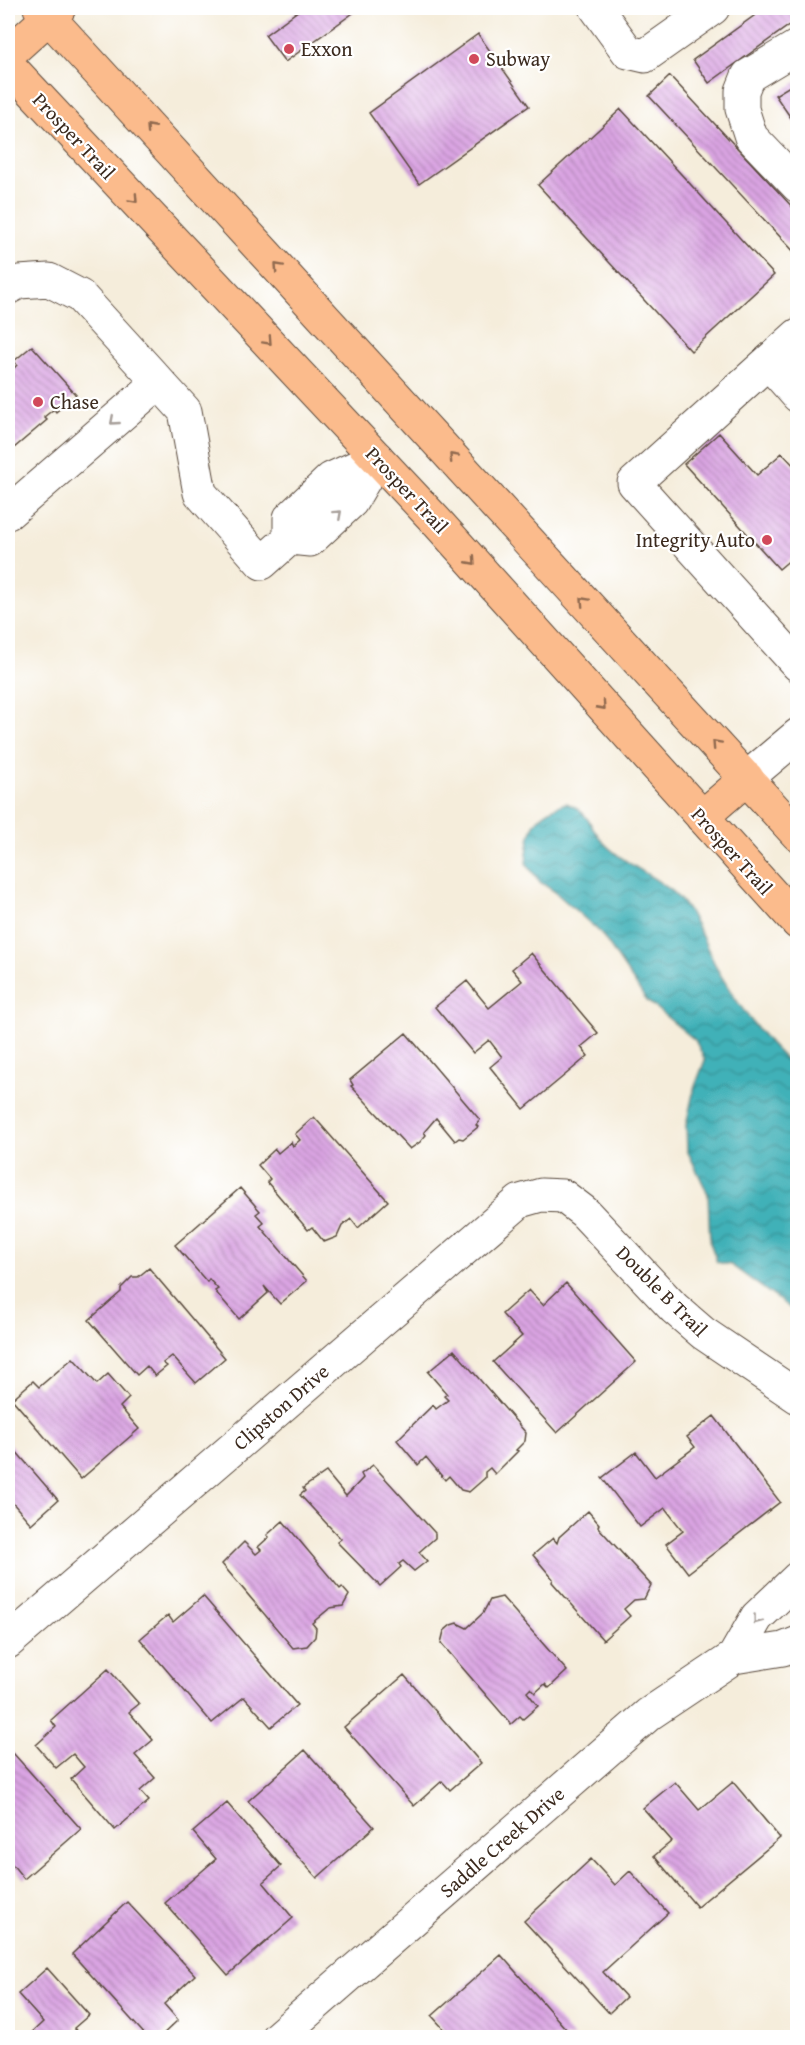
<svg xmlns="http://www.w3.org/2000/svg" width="805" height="2045" font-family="'Gentium Book Plus',serif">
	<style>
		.water { fill: url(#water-waves); stroke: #3e6e6b; stroke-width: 1.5 }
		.building { fill: url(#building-back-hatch) }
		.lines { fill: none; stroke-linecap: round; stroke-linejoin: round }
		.minor-casing { stroke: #57473a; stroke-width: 35 }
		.major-casing { stroke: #57473a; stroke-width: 35 }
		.minor { stroke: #fff; stroke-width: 33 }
		.major { stroke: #fbbb8c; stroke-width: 33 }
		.oneway { stroke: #916b50 }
		.oneway2 { stroke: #a79f9a }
		.poi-dot { fill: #d1495b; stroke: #fff; stroke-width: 2 }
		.labels { text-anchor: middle; stroke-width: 4.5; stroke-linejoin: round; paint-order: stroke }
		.poi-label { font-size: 20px; fill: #3b2a1e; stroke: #fff; text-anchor: start }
		.street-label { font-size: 20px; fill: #3b2a1e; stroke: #fff }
	</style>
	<defs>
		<pattern id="water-waves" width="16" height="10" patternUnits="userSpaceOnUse" patternTransform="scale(1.5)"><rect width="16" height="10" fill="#40b1b8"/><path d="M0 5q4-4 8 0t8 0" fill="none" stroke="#379095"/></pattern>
		<pattern id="building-back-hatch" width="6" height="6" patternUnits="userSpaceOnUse" patternTransform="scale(1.5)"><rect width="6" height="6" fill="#daa4e3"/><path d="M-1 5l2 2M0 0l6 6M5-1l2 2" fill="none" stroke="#b286b7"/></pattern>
	</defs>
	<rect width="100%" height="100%" fill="#fff"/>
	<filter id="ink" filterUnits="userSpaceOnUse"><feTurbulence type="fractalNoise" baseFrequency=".0167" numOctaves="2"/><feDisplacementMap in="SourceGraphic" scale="12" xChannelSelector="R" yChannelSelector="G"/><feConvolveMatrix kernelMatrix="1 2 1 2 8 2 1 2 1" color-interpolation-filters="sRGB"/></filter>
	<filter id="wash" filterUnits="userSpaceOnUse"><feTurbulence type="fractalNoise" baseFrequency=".008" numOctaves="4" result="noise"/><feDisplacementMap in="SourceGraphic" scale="24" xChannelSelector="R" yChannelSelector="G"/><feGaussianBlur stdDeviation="1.35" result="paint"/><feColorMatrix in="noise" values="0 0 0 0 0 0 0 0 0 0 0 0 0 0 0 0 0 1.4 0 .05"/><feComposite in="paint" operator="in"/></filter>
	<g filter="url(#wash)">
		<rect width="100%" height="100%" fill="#f5eddb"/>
		<path class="water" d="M 566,803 C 590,811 589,828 605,844 C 630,870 667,878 687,909 C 701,929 708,953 720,974 C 740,1008 767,1044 797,1070 L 797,1313 L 731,1265 L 717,1262 L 710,1242 L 708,1194 L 687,1150 L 686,1125 L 694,1089 L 705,1060 L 695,1040 L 646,1000 L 601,933 L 554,891 L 540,882 L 526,863 C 530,829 531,815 566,803 Z"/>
		<g id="blocks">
			<path class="building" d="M 302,8 L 360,8 L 285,62 L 265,35 Z
				M 765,8 L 798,8 L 798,19 L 709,83 L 693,60 Z
				M 478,34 L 529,106 L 419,184 L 369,113 Z
				M 670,76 L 798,213 L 798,256 L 649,96 Z
				M 798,81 L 798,128 L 775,95 Z
				M 621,109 L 774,275 L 691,351 L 538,185 Z
				M 32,346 L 76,395 L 56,412 L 54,409 L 44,417 L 47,420 L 14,448 L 11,445 L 8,448 L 8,369 L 10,372 L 17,365 L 14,361 Z
				M 719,433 L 757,475 L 782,453 L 798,470 L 798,553 L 779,569 L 684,464 Z
				M 531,953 L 598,1033 L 581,1047 L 588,1056 L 524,1109 L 490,1067 L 502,1057 L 489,1040 L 473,1053 L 435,1007 L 467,981 L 489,1008 L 522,981 L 512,969 Z
				M 406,1033 L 480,1120 L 476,1125 L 478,1127 L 463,1139 L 459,1138 L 455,1141 L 436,1118 L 424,1132 L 426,1135 L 420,1142 L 410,1149 L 351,1086 L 353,1085 L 350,1080 Z
				M 314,1117 L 388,1201 L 358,1228 L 351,1219 L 342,1226 L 337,1237 L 324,1242 L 312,1227 L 308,1230 L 267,1182 L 270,1179 L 258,1165 L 275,1149 L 278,1153 L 291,1142 L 293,1146 L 300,1140 L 295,1134 Z
				M 240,1188 L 260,1211 L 256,1214 L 264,1223 L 260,1226 L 307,1281 L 280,1304 L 264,1286 L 268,1293 L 239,1319 L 215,1291 L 218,1289 L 209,1279 L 207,1282 L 175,1245 Z
				M 149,1268 L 225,1358 L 196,1383 L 172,1356 L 163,1363 L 167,1366 L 155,1376 L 147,1366 L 137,1375 L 89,1320 L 121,1292 L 121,1288 L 132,1277 L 138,1277 Z
				M 566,1283 L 636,1362 L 557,1433 L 493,1362 L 522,1336 L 502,1314 L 529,1290 L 543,1305 Z
				M 454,1350 L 526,1433 L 525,1441 L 516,1450 L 518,1451 L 495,1474 L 490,1468 L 485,1472 L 485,1478 L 469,1492 L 461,1490 L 449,1476 L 445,1480 L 426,1457 L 418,1465 L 397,1440 L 433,1405 L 436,1409 L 448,1400 L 444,1396 L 447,1394 L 428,1372 Z
				M 73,1358 L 97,1384 L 108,1374 L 129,1398 L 120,1407 L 139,1429 L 81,1479 L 12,1399 L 33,1381 L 39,1387 Z
				M 714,1416 L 780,1502 L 688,1573 L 666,1544 L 683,1531 L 665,1508 L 640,1527 L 602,1478 L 636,1452 L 655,1477 L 695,1447 L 687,1437 Z
				M 8,1442 L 58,1500 L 31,1524 L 11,1501 L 8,1503 Z
				M 373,1465 L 435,1533 L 435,1538 L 419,1552 L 427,1561 L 414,1571 L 403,1561 L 399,1564 L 401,1567 L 380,1586 L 337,1542 L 341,1539 L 300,1495 L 305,1491 L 303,1488 L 326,1472 L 346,1496 L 363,1478 L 361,1474 Z
				M 588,1511 L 599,1524 L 598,1527 L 651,1585 L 644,1599 L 634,1600 L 624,1609 L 630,1616 L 603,1640 L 552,1582 L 553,1579 L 533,1555 L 553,1538 L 557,1543 L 559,1537 Z
				M 283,1521 L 340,1589 L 342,1587 L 349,1595 L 343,1606 L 330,1608 L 312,1623 L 316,1628 L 315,1637 L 307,1646 L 293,1648 L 222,1564 L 244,1542 L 256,1554 L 261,1550 L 258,1547 L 269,1537 L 267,1535 Z
				M 203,1596 L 297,1705 L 271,1727 L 244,1697 L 212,1723 L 140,1639 L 168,1615 L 173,1622 Z
				M 502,1597 L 567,1671 L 549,1688 L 545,1684 L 535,1693 L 531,1688 L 527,1692 L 538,1706 L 523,1719 L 520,1716 L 511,1724 L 441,1643 L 444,1631 L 451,1625 L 457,1623 L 467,1628 L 483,1613 L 490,1600 Z
				M 108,1669 L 139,1704 L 129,1712 L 153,1740 L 135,1755 L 155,1778 L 140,1791 L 149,1801 L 115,1830 L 71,1779 L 84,1767 L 73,1754 L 56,1768 L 36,1745 L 56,1727 L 51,1720 Z
				M 404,1675 L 481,1763 L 450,1790 L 442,1781 L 414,1806 L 344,1727 Z
				M 305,1750 L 374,1827 L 317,1878 L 248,1801 Z
				M 13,1753 L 81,1829 L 24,1879 L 8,1859 L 8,1758 Z
				M 675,1782 L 699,1810 L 733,1782 L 780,1838 L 697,1907 L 654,1856 L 672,1841 L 643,1808 Z
				M 227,1803 L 281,1866 L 263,1882 L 293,1918 L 228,1975 L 165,1903 L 216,1859 L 193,1832 Z
				M 591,1859 L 615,1885 L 630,1871 L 668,1913 L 603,1972 L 626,1997 L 609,2013 L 524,1921 Z
				M 127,1902 L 195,1975 L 164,2004 L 178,2020 L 159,2038 L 148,2038 L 72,1954 Z
				M 501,1955 L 574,2038 L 452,2038 L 432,2016 Z
				M 47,1968 L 89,2015 L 74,2028 L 80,2035 L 77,2038 L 26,2038 L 43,2022 L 18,1994 Z"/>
		</g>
	</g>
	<g filter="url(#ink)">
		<use href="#blocks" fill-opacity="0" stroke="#57473a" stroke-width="1.5"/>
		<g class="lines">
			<g class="minor-casing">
				<path id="minor" d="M 596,8 L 628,52 L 645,56 L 713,8
					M 798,46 L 748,76 L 742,91 L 742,109 L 751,137 L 798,186
					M 8,288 L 19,282 L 49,280 L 80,296 L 185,411 L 200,493 L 262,563 L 290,538 L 290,518 L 331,479 L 377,458
					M 798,335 L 634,483 L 798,665
					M 768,362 L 798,396
					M 8,513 L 158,383
					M 290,538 L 310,540 L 351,502 L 377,458
					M 747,778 L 798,735
					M 798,1578 L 757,1617 L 734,1657 L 783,1649 L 798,1643
					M 8,1642 L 520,1201 L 541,1195 L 563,1196 L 584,1212 L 674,1308 L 703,1333 L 798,1397
					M 277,2038 L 649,1714 L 734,1657"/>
			</g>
			<g class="major-casing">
				<path id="major" d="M 40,8 L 798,835
					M 8,54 L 59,8
					M 8,65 L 436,521 L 798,923
					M 702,817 L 747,778"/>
			</g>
			<use href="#minor" class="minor"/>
			<use href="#major" class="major"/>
		</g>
		<defs><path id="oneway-chevron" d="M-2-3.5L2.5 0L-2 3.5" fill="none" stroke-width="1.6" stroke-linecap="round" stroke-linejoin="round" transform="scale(1.5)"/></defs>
		<g class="oneway">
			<use href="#oneway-chevron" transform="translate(150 128) rotate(-132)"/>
			<use href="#oneway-chevron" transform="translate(134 199) rotate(47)"/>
			<use href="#oneway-chevron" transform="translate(278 267) rotate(-133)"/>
			<use href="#oneway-chevron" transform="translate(268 341) rotate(47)"/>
			<use href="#oneway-chevron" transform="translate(453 457) rotate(-133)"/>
			<use href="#oneway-chevron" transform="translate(472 561) rotate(48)"/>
			<use href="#oneway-chevron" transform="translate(584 601) rotate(-133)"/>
			<use href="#oneway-chevron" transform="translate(602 706) rotate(48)"/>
			<use href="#oneway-chevron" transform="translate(716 744) rotate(-133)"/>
		</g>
		<g class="oneway2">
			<use href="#oneway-chevron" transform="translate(114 421) rotate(139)"/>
			<use href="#oneway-chevron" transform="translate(338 514) rotate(-42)"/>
			<use href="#oneway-chevron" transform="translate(757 1620) rotate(127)"/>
		</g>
	</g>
	<g class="poi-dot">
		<circle cx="289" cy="49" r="6"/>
		<circle cx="474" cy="59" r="6"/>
		<circle cx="38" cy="402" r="6"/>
		<circle cx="767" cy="540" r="6"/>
	</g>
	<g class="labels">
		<g class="poi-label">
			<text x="301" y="56">Exxon</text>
			<text x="486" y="66">Subway</text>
			<text x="50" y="409">Chase</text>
			<text x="755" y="547" text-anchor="end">Integrity Auto</text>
		</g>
		<g class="street-label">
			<text transform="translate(74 136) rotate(47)" y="7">Prosper Trail</text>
			<text transform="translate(407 490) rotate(47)" y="7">Prosper Trail</text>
			<text transform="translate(732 851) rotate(48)" y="7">Prosper Trail</text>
			<text transform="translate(662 1291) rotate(45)" y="7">Double B Trail</text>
			<text transform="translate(281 1407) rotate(-41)" y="7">Clipston Drive</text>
			<text transform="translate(502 1842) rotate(-41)" y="7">Saddle Creek Drive</text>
		</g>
	</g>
	<rect width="805" height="2045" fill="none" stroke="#fff" stroke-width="30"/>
</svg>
